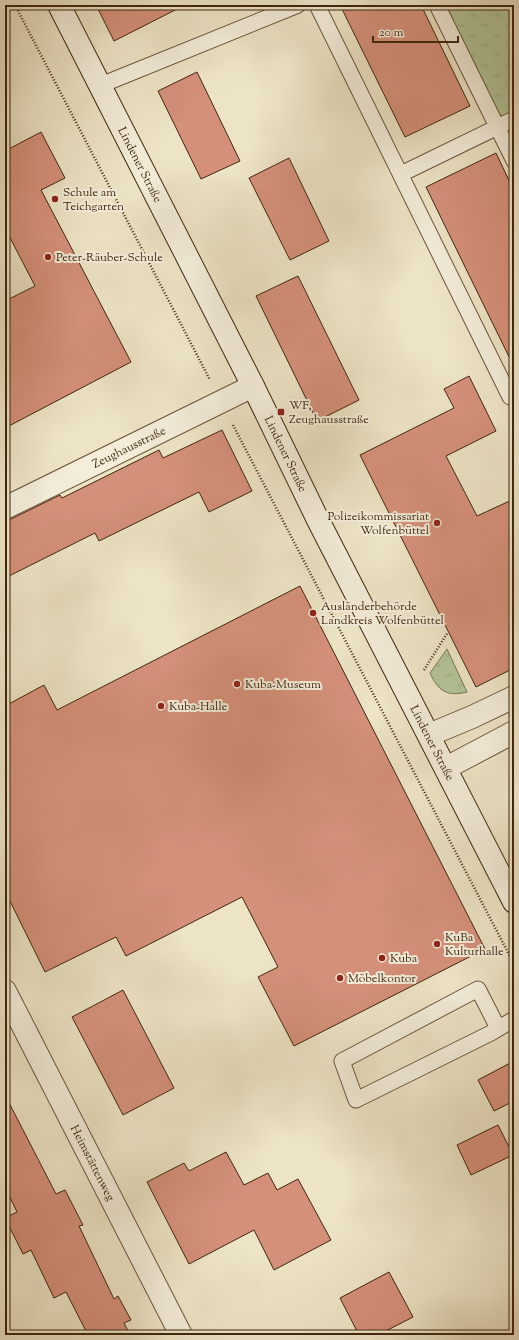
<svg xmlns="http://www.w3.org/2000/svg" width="519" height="1340" font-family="'Sorts Mill Goudy',serif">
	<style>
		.grass { fill: url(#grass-tufts); stroke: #797654 }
		.building { fill: #d5907a; stroke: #3f260e }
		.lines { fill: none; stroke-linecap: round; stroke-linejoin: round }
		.lane-casing { stroke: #6a563c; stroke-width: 17 }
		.street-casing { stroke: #6a563c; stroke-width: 24 }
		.secondary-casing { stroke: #3f260e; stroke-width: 24 }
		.path { stroke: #3f260e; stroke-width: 2.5; stroke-dasharray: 1 2; stroke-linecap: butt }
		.lane { stroke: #f3edda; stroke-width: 15 }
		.street { stroke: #f3edda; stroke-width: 22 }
		.secondary { stroke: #f3edda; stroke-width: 22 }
		.poi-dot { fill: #8f2418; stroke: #f3edda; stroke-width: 1.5 }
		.labels { text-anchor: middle; stroke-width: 4; stroke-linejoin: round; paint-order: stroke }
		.street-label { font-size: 12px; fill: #3f260e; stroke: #f3edda }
		.poi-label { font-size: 12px; fill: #3f260e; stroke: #f3edda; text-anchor: start }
	</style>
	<defs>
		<pattern id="grass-tufts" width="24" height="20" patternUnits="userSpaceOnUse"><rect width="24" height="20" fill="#b3c599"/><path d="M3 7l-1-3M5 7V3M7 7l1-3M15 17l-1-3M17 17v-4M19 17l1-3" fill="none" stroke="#9ba983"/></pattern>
	</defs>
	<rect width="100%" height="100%" fill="#ede4c6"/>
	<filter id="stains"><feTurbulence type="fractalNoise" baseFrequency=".005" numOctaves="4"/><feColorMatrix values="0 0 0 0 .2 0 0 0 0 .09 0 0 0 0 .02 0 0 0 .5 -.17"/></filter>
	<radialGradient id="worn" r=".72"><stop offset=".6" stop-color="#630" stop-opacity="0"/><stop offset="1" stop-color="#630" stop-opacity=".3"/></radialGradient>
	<path class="grass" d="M 437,5 L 514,5 L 514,161 Z
		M 447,649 L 467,692 C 447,697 438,691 430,673 Z"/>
	<path class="building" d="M 96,5 L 185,5 L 114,41 Z
		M 340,5 L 421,5 L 470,106 L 405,137 Z
		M 197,72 L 240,161 L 201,179 L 158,91 Z
		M 41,132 L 65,178 L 41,190 L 131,362 L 5,428 L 5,301 L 35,286 L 5,228 L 5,151 Z
		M 496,153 L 514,191 L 514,367 L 426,187 Z
		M 289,158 L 329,241 L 290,260 L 249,178 Z
		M 298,276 L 359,400 L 317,421 L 256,296 Z
		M 469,376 L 496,431 L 446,456 L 477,516 L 514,499 L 514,668 L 476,687 L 360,455 L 454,408 L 444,389 Z
		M 222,430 L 252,491 L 209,512 L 199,492 L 99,541 L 95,533 L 5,578 L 5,520 L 11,519 L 60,495 L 62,498 L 159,450 L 163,458 Z
		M 300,586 L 485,949 L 294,1046 L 258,977 L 278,967 L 242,897 L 126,956 L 116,937 L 45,972 L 5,891 L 5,706 L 44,685 L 57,710 Z
		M 123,990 L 174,1088 L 123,1115 L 72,1017 Z
		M 514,1061 L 514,1101 L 494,1111 L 478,1080 Z
		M 5,1095 L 56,1194 L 65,1190 L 83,1225 L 79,1226 L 114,1299 L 118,1296 L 131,1320 L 124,1323 L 130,1335 L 88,1335 L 66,1292 L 54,1298 L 31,1250 L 23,1254 L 5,1218 L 17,1212 L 5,1187 Z
		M 498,1125 L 513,1155 L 471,1175 L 457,1145 Z
		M 226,1152 L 244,1185 L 268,1173 L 277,1190 L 298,1179 L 331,1240 L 274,1270 L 254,1230 L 189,1264 L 147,1182 L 184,1163 L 189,1171 Z
		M 389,1272 L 413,1317 L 378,1335 L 359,1335 L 340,1298 Z"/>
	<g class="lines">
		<g class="lane-casing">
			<path id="lane" d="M 317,5 L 510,397 L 514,395
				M 437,5 L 514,161
				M 101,85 L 298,5
				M 401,174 L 514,119
				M 498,1028 L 478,989 L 342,1061 L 356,1100 L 491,1033 L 514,1019"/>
		</g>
		<g class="street-casing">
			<g id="street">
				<path id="s1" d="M 5,508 L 253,386"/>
				<path d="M 429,735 L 472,717 L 514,697"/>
				<path d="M 446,768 L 514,732"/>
				<path id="s2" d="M 5,991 L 181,1335"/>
			</g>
		</g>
		<g class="secondary-casing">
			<g id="secondary">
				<path id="s3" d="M 59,5 L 253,386 L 319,522 L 514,902"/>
			</g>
		</g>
		<path class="path" d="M 15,5 L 210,380
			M 233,425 L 514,964
			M 424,670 L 448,632"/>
		<use href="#lane" class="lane"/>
		<use href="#street" class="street"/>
		<use href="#secondary" class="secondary"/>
	</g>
	<g class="poi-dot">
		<circle cx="55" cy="199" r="4"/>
		<circle cx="48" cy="257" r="4"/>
		<rect x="277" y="408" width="8" height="8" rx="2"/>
		<circle cx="437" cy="523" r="4"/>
		<circle cx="313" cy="613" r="4"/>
		<circle cx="237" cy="684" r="4"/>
		<circle cx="161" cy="706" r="4"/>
		<circle cx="437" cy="944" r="4"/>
		<circle cx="382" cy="958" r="4"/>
		<circle cx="340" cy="978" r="4"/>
	</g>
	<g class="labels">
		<g class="street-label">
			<text dy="4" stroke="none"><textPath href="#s3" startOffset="179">Lindener Straße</textPath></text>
			<text dy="4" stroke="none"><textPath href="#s1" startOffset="138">Zeughausstraße</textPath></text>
			<text dy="4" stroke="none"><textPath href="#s3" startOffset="503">Lindener Straße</textPath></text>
			<text dy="4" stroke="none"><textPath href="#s3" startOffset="827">Lindener Straße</textPath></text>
			<text dy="4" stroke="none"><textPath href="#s2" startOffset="193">Heimstättenweg</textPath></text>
		</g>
		<g class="poi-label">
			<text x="63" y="196">Schule am<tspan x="63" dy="14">Teichgarten</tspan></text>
			<text x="56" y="261">Peter-Räuber-Schule</text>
			<text x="289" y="409">WF,<tspan x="289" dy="14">Zeughausstraße</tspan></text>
			<text x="429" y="520" text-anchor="end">Polizeikommissariat<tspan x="429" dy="14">Wolfenbüttel</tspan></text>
			<text x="321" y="610">Ausländerbehörde<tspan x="321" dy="14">Landkreis Wolfenbüttel</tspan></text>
			<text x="245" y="688">Kuba-Museum</text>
			<text x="169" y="710">Kuba-Halle</text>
			<text x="445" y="941">KuBa<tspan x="445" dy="14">Kulturhalle</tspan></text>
			<text x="390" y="962">Kuba</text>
			<text x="348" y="982">Möbelkontor</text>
		</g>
	</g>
	<rect width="519" height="1340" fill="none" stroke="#ede4c6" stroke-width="20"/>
	<rect x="6" y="6" width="507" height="1328" fill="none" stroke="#3f260e" stroke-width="2"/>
	<rect x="10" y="10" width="499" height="1320" fill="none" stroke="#3f260e"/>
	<path d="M373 36v6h85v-6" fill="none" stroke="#3f260e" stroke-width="2"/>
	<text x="379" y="36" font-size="12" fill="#3f260e" stroke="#f3edda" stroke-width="3" paint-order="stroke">20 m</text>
	<rect width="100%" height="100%" filter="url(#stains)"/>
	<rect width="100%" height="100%" fill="url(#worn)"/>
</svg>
